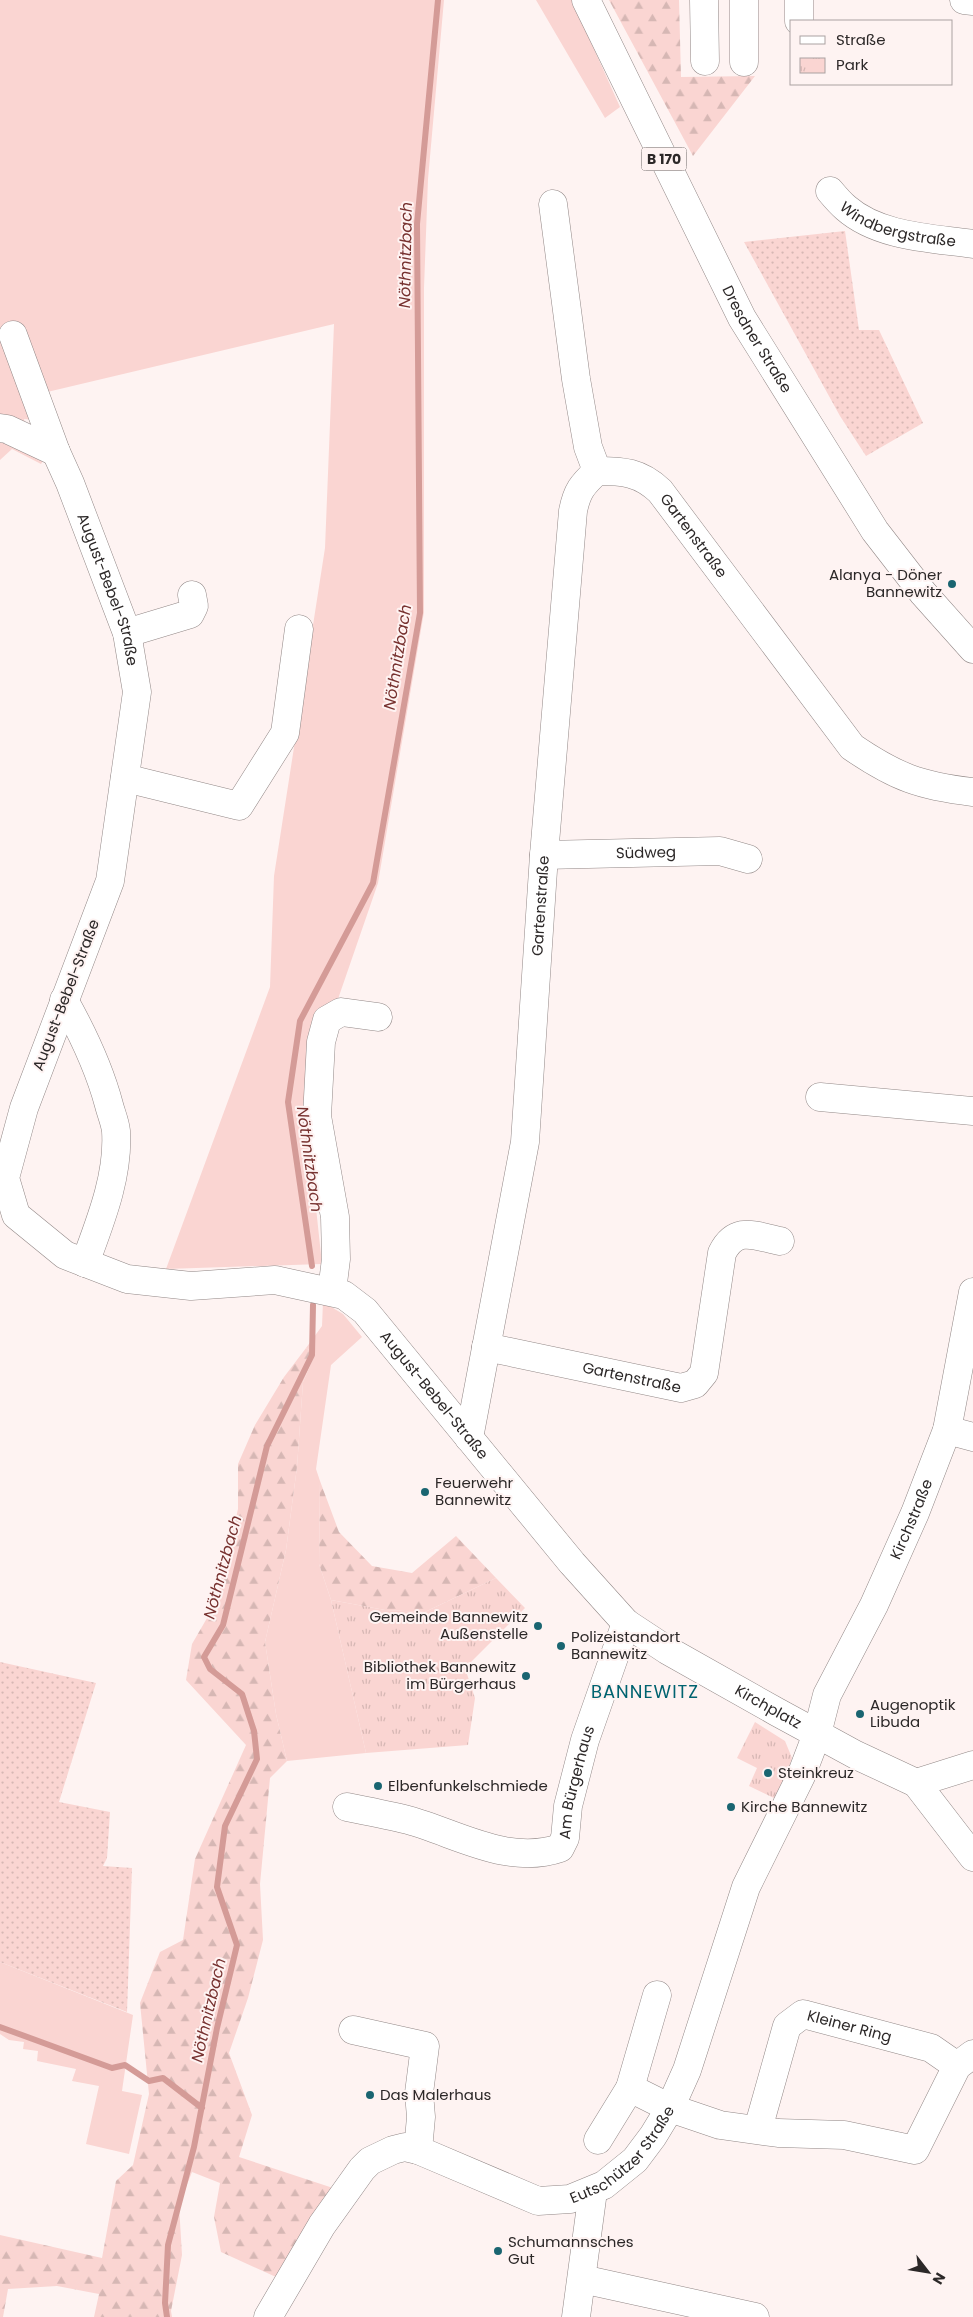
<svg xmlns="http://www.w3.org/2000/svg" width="973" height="2317" font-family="Poppins,sans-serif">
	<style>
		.grass { fill: #fad5d2 }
		.forest { fill: url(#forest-firs) }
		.park { fill: url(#park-tufts) }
		.garden { fill: url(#garden-dots) }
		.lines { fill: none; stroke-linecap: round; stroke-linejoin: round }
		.stream { stroke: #d49b97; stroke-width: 6 }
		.minor-casing { stroke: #928887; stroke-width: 29 }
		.major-casing { stroke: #928887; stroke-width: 29 }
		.minor { stroke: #fff; stroke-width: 28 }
		.major { stroke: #fff; stroke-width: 28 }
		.poi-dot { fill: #1a6571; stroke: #fef3f2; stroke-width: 2 }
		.labels { text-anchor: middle; stroke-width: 4; stroke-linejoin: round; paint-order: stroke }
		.shield { fill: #fef3f2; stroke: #6b6565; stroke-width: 1 }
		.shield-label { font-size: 14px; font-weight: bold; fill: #2c2828 }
		.street-label { font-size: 15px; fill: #2c2828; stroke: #fef3f2 }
		.poi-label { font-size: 15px; fill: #2c2828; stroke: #fef3f2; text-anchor: start }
		.water-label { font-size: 16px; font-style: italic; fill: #77312f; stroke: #fef3f2 }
		.quarter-label { font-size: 18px; letter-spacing: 1px; fill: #006370; stroke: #fef3f2 }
	</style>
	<defs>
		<pattern id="forest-firs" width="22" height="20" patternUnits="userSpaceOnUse" patternTransform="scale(1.25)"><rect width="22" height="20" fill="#fad5d2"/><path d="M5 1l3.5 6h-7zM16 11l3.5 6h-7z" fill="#d6b7b4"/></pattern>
		<pattern id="park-tufts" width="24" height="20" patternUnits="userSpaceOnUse" patternTransform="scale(1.25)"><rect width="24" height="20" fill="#fad5d2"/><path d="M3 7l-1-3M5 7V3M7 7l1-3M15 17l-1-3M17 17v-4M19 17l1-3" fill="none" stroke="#d6b7b4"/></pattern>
		<pattern id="garden-dots" width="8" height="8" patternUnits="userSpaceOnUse" patternTransform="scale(1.25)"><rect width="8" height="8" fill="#fad5d2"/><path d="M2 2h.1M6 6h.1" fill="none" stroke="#d6b7b4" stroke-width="1.8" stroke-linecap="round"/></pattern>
	</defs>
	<rect width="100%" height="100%" fill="#fef3f2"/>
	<path class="grass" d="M 0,0 L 444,0 L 428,179 L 424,288 L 424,612 L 378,883 L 338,999 L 312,1020 L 308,1133 L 322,1264 L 166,1269 L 270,987 L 274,876 L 325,548 L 334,324 L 43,393 L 35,420 L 24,419 L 26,427 L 0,418 Z
		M 536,0 L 572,0 L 620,107 L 605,118 Z
		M 0,434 L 46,456 L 41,464 L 12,449 L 0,460 Z
		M 323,1302 L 343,1314 L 362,1337 L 331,1365 L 316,1469 L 320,1481 L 319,1564 L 331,1600 L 366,1753 L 287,1761 L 276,1714 L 265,1642 L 286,1550 L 297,1467 L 303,1382 L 315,1354 L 306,1348 L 322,1326 Z
		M 0,1962 L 133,2015 L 122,2091 L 142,2095 L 129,2154 L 86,2144 L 99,2086 L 72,2081 L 76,2069 L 37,2061 L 38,2051 L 23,2049 L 24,2042 L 9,2040 L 0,2034 Z"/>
	<path class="forest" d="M 609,0 L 679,0 L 681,77 L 755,76 L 693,156 Z
		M 306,1348 L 315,1354 L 303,1382 L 297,1467 L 286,1550 L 265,1642 L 276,1714 L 287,1761 L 270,1778 L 260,1884 L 263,1940 L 248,1998 L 229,2053 L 252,2115 L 239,2157 L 333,2188 L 276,2277 L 221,2252 L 214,2217 L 220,2183 L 192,2172 L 179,2205 L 182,2255 L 171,2311 L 172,2317 L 94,2317 L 99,2294 L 57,2286 L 8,2289 L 3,2317 L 0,2317 L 0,2235 L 102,2258 L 116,2181 L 133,2165 L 149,2094 L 140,2003 L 160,1952 L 183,1940 L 195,1859 L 246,1745 L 186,1680 L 192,1644 L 214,1606 L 238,1509 L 238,1464 L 255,1425 L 284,1377 Z
		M 320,1481 L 339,1532 L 372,1566 L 412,1573 L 456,1536 L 496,1578 L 425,1612 L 385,1610 L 331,1600 L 319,1564 Z"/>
	<path class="park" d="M 496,1578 L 525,1608 L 465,1668 L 475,1698 L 468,1745 L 366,1753 L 331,1600 L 385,1610 L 425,1612 Z
		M 755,1722 L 785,1741 L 792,1758 L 778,1800 L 749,1786 L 757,1768 L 737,1758 Z"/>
	<path class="garden" d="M 845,231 L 859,330 L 879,330 L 923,423 L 866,456 L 840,416 L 744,242 Z
		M 0,1662 L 96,1683 L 59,1802 L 110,1812 L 107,1858 L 103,1866 L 132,1868 L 127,2012 L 0,1962 Z"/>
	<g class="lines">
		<path class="stream" d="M 312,1266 L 288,1102 L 300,1021 L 373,883 L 420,613 L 417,224 L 438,0
			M 0,2027 L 112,2068 L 125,2065 L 149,2081 L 163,2078 L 202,2108
			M 167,2317 L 165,2303 L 168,2245 L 194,2147 L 217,2028 L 237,1945 L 217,1887 L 225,1826 L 257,1759 L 254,1731 L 242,1694 L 210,1669 L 204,1657 L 223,1625 L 267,1446 L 312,1355 L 313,1305"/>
		<g class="minor-casing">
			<g id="minor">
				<path d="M 704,0 L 705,61"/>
				<path d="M 964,0 L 973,1"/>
				<path d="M 799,21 L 799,0"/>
				<path d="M 744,62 L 744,0"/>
				<path id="s1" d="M 830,191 C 835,197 840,203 846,208 C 879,237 932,238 973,244"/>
				<path d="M 553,204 L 576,379 L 588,447 L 597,471"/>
				<path id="s2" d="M 13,335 L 56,452 L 70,483 L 127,633 L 137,692 L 110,881 L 24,1108 L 5,1178 L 16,1215 L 65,1255 L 127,1279 L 191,1286 L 275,1280 L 344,1295 L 365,1311 L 572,1563 L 626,1623 L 667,1650 L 777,1712 L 856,1755 L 916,1783 L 973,1857"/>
				<path d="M 0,428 L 7,429 L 56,452"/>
				<path d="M 127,633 L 190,614 L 194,606 L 192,595"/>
				<path d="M 125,778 L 239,806 L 285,733 L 299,629"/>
				<path id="s3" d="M 544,855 L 720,851 L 748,859"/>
				<path d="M 64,1000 C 83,1034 99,1067 109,1105 C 111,1113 115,1122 116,1131 C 119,1176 100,1222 85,1263"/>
				<path d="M 820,1097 L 973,1111"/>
				<path d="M 332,1291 L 336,1259 L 335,1217 L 317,1116 L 321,1042 L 327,1020 L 341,1012 L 378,1017"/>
				<path id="s4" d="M 486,1347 L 681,1388 L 695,1384 L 704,1373 L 722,1253 C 736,1225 755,1236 780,1241"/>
				<path d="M 947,1430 L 973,1437"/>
				<path id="s5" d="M 469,1438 L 525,1142 L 544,855 L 573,511 C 577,491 582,485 597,471 C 623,471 640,472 660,491 L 852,747 C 896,777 920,786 973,792"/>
				<path d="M 916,1783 L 973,1765"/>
				<path id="s6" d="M 347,1807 C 367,1811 388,1815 408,1820 C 456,1833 508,1866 560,1848 L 565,1838 L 568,1806 L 585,1740 L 626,1623"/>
				<path d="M 353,2030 L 425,2046 L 419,2093 L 421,2117 L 418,2150"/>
				<path d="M 630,2088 L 670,2108 L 720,2125 L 778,2133 L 844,2135 L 915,2150 L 957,2066 L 973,2054"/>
				<path id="s7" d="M 758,2129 L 787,2026 L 803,2014 L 931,2048 L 957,2066"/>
				<path d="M 598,2140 L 630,2088 L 657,1995"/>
				<path d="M 582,2279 L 755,2317"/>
				<path id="s8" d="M 268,2317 L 322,2225 L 362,2169 L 370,2161 L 393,2150 L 405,2147 L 418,2150 L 538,2201 L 570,2199 L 604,2185 L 635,2160 L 653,2136 L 670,2108 L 687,2070 L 746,1887 L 801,1776 L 817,1734 L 827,1695 L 874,1605 L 915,1513 L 947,1430 L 973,1292"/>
				<path d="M 576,2317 L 593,2191"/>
			</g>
		</g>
		<g class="major-casing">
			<g id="major">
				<path id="s9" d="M 586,0 L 742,318 L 875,531 L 923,593 L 973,649"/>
			</g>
		</g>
		<use href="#minor" class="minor"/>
		<use href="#major" class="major"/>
	</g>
	<g class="poi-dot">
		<circle cx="952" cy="584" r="5"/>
		<circle cx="425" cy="1492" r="5"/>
		<circle cx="538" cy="1626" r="5"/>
		<circle cx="561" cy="1646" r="5"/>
		<circle cx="526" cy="1676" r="5"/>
		<circle cx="860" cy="1714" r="5"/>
		<circle cx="768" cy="1773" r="5"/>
		<circle cx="378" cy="1786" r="5"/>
		<circle cx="731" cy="1807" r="5"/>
		<circle cx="370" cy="2095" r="5"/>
		<circle cx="498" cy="2251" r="5"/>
	</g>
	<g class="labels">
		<rect class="shield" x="641.5" y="147.5" width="45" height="23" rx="4"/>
		<g class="shield-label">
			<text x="664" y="164">B 170</text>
		</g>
		<g class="street-label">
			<text dy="5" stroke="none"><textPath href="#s1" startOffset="79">Windbergstraße</textPath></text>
			<text dy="5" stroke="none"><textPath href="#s9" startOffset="380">Dresdner Straße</textPath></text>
			<text dy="5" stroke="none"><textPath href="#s5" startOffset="1106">Gartenstraße</textPath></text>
			<text dy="5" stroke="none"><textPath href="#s2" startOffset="272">August-Bebel-Straße</textPath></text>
			<text dy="5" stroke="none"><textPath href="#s3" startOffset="102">Südweg</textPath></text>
			<text dy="5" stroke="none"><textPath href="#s5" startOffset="538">Gartenstraße</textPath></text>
			<text transform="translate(66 995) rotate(-69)" y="5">August-Bebel-Straße</text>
			<text dy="5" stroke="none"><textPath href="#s4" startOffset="149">Gartenstraße</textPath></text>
			<text dy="5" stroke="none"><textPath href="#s2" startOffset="1408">August-Bebel-Straße</textPath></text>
			<text dy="5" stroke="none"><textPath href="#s8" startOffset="1178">Kirchstraße</textPath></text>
			<text dy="5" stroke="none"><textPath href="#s2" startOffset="1871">Kirchplatz</textPath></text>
			<text dy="5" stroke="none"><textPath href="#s6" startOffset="288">Am Bürgerhaus</textPath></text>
			<text dy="5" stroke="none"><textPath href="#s7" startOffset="175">Kleiner Ring</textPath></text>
			<text dy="5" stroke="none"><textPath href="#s8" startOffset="471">Eutschützer Straße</textPath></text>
		</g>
		<g class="poi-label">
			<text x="942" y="580" text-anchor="end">Alanya - Döner<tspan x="942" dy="17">Bannewitz</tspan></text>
			<text x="435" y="1488">Feuerwehr<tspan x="435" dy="17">Bannewitz</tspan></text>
			<text x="528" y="1622" text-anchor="end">Gemeinde Bannewitz<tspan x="528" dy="17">Außenstelle</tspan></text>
			<text x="571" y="1642">Polizeistandort<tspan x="571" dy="17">Bannewitz</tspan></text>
			<text x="516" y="1672" text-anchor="end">Bibliothek Bannewitz<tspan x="516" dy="17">im Bürgerhaus</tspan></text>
			<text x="870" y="1710">Augenoptik<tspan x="870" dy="17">Libuda</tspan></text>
			<text x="778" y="1778">Steinkreuz</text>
			<text x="388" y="1791">Elbenfunkelschmiede</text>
			<text x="741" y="1812">Kirche Bannewitz</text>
			<text x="380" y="2100">Das Malerhaus</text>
			<text x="508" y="2247">Schumannsches<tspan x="508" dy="17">Gut</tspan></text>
		</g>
		<g class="water-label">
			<text transform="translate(405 255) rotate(-89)" y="6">Nöthnitzbach</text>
			<text transform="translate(397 657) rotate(-81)" y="6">Nöthnitzbach</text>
			<text transform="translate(310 1159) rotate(82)" y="6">Nöthnitzbach</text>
			<text transform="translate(222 1567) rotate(-75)" y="6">Nöthnitzbach</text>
			<text transform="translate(208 2010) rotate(-77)" y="6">Nöthnitzbach</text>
		</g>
		<g class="quarter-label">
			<text x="645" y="1698">BANNEWITZ</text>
		</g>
	</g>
	<rect x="790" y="20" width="162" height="65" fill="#fef3f2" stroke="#aaa2a1"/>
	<rect x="800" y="36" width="25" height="8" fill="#ffffff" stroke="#aaa2a1"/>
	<text x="836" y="45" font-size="15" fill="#2c2828">Straße</text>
	<rect x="800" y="58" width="25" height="15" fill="url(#park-tufts)" stroke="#aaa2a1"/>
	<text x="836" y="70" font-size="15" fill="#2c2828">Park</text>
	<g transform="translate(928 2272) rotate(121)" stroke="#fef3f2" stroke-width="4" paint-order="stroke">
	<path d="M0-4L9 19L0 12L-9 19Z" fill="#2c2828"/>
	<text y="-8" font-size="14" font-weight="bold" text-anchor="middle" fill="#2c2828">N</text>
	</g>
</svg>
